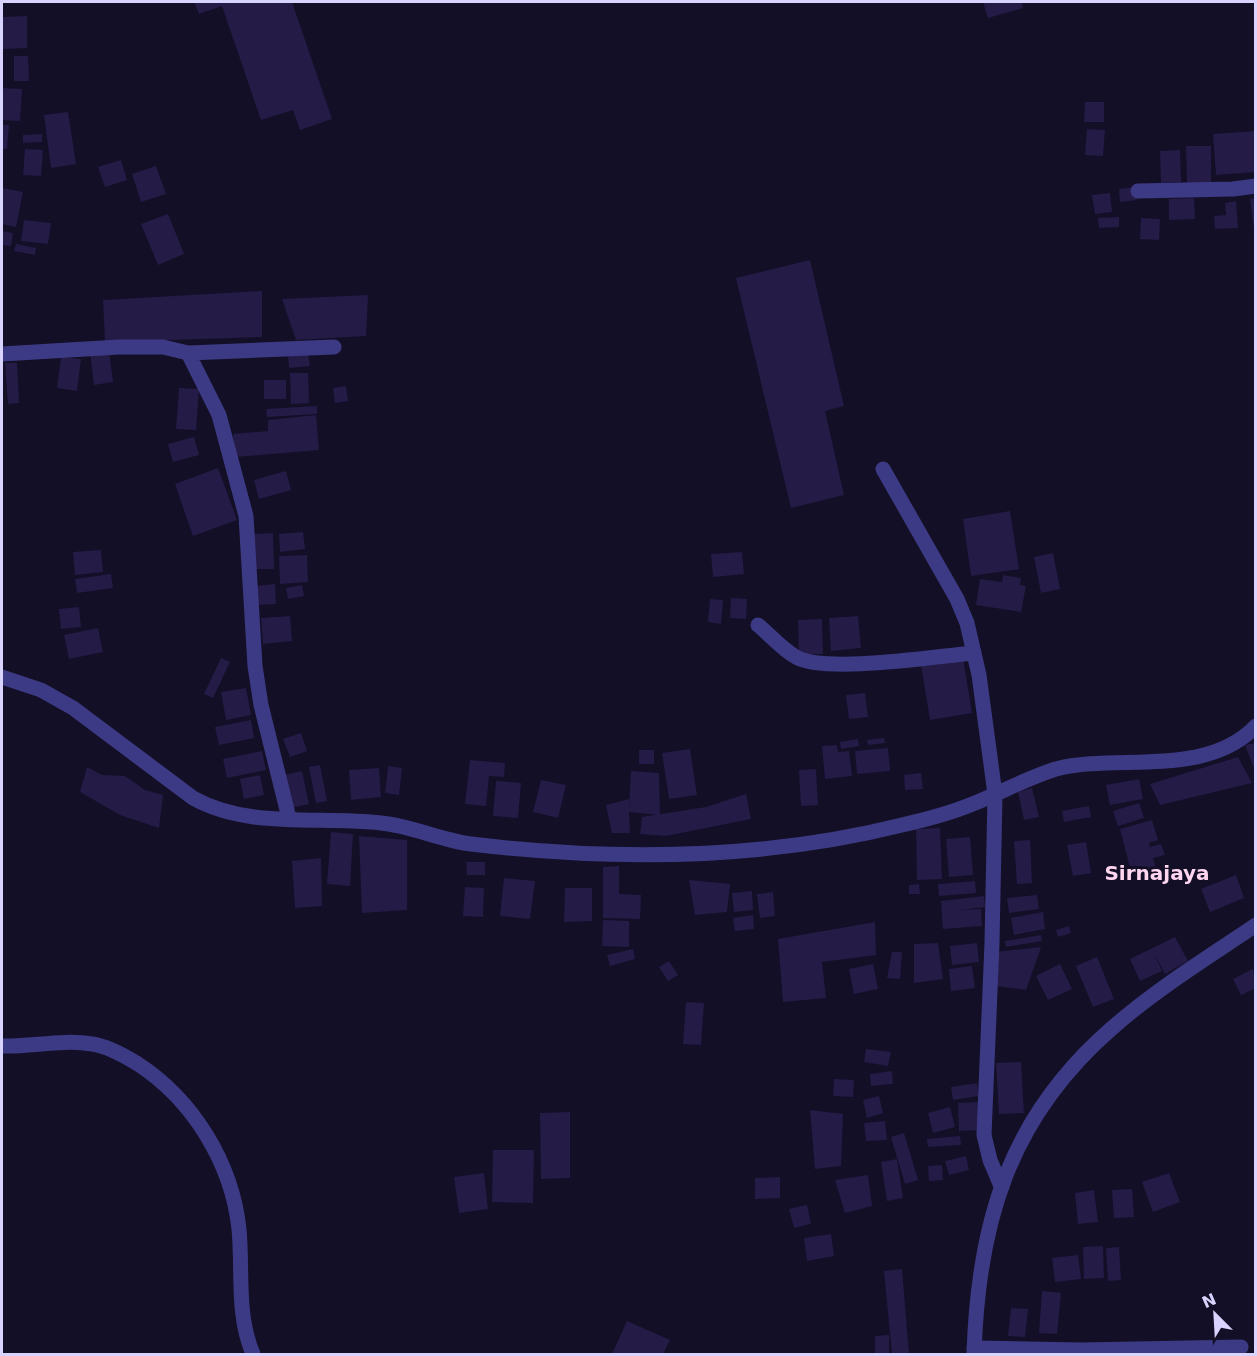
<svg xmlns="http://www.w3.org/2000/svg" width="1257" height="1356" font-family="'DejaVu Sans',sans-serif">
	<style>
		.building { fill: #241b47 }
		.lines { fill: none; stroke-linecap: round; stroke-linejoin: round }
		.minor { stroke: #3d3a85; stroke-width: 15 }
		.tertiary { stroke: #3d3a85; stroke-width: 15 }
		.labels { text-anchor: middle; stroke-width: 6; stroke-linejoin: round; paint-order: stroke }
		.quarter-label { font-size: 20px; font-weight: bold; fill: #ffd6f0; stroke: #130f26 }
	</style>
	<rect width="100%" height="100%" fill="#130f26"/>
	<path class="building" d="M 194,2 L 292,2 L 332,119 L 300,130 L 293,110 L 261,120 L 222,6 L 199,14 Z
		M 983,2 L 1022,2 L 1023,8 L 988,18 Z
		M 27,16 L 27,48 L 2,49 L 2,17 Z
		M 14,56 L 28,56 L 29,81 L 14,81 Z
		M 2,88 L 22,89 L 20,121 L 2,120 Z
		M 1085,102 L 1104,102 L 1104,122 L 1084,122 Z
		M 68,112 L 76,164 L 51,168 L 44,115 Z
		M 2,125 L 9,125 L 7,149 L 2,149 Z
		M 1087,129 L 1105,130 L 1103,156 L 1085,155 Z
		M 1256,131 L 1256,172 L 1216,175 L 1213,134 Z
		M 42,134 L 42,142 L 23,143 L 23,135 Z
		M 1186,146 L 1211,146 L 1211,184 L 1187,184 Z
		M 25,149 L 43,150 L 41,176 L 23,175 Z
		M 1180,150 L 1181,182 L 1161,183 L 1160,151 Z
		M 121,160 L 127,180 L 105,187 L 98,167 Z
		M 156,166 L 166,194 L 141,202 L 132,174 Z
		M 1136,187 L 1137,200 L 1120,202 L 1119,189 Z
		M 2,188 L 23,192 L 16,227 L 2,224 Z
		M 1110,193 L 1112,212 L 1095,214 L 1092,195 Z
		M 1194,198 L 1195,219 L 1169,220 L 1169,199 Z
		M 1256,198 L 1256,229 L 1254,229 L 1250,199 Z
		M 1236,201 L 1238,228 L 1215,229 L 1214,216 L 1226,215 L 1225,203 Z
		M 168,214 L 184,254 L 158,265 L 141,224 Z
		M 1119,217 L 1119,227 L 1099,228 L 1098,218 Z
		M 1141,218 L 1160,219 L 1159,240 L 1140,239 Z
		M 24,220 L 51,223 L 48,244 L 21,241 Z
		M 2,231 L 13,233 L 11,246 L 2,245 Z
		M 16,244 L 36,248 L 35,255 L 14,251 Z
		M 810,260 L 844,406 L 825,411 L 844,495 L 791,508 L 736,278 Z
		M 262,291 L 262,337 L 105,342 L 103,300 Z
		M 368,295 L 366,336 L 296,340 L 282,299 Z
		M 109,350 L 113,382 L 94,385 L 90,352 Z
		M 308,353 L 310,366 L 289,368 L 288,355 Z
		M 61,357 L 81,359 L 77,391 L 57,388 Z
		M 5,363 L 17,363 L 19,403 L 8,404 Z
		M 290,373 L 308,373 L 309,403 L 291,404 Z
		M 264,380 L 286,380 L 286,399 L 264,399 Z
		M 346,386 L 348,401 L 335,403 L 333,388 Z
		M 179,388 L 199,389 L 196,430 L 176,429 Z
		M 317,406 L 317,414 L 267,417 L 266,409 Z
		M 316,415 L 319,450 L 235,457 L 233,434 L 268,431 L 268,420 Z
		M 194,437 L 199,455 L 173,462 L 168,444 Z
		M 218,468 L 237,520 L 193,536 L 175,484 Z
		M 286,471 L 291,490 L 259,499 L 254,480 Z
		M 1010,511 L 1019,569 L 971,576 L 963,519 Z
		M 303,532 L 305,549 L 280,552 L 279,534 Z
		M 273,533 L 274,569 L 253,569 L 252,534 Z
		M 101,550 L 103,572 L 75,575 L 73,552 Z
		M 742,552 L 744,574 L 713,577 L 711,554 Z
		M 1053,553 L 1060,589 L 1041,593 L 1034,557 Z
		M 307,555 L 308,582 L 280,584 L 279,556 Z
		M 111,574 L 113,588 L 77,593 L 75,579 Z
		M 1003,575 L 1021,578 L 1020,585 L 1026,586 L 1021,612 L 976,605 L 980,579 L 1002,582 Z
		M 275,584 L 276,604 L 258,605 L 257,586 Z
		M 302,585 L 304,596 L 288,599 L 286,588 Z
		M 731,598 L 747,599 L 746,619 L 730,618 Z
		M 710,599 L 723,600 L 721,624 L 708,622 Z
		M 79,607 L 81,627 L 61,629 L 59,609 Z
		M 290,616 L 292,641 L 263,644 L 261,618 Z
		M 858,616 L 861,648 L 831,651 L 829,618 Z
		M 822,619 L 823,654 L 799,655 L 798,620 Z
		M 98,628 L 103,652 L 69,659 L 64,635 Z
		M 221,658 L 230,662 L 213,698 L 204,694 Z
		M 963,658 L 972,713 L 930,720 L 921,665 Z
		M 246,688 L 251,715 L 226,720 L 221,692 Z
		M 865,693 L 868,717 L 849,719 L 846,695 Z
		M 251,720 L 254,738 L 219,745 L 215,727 Z
		M 301,733 L 307,751 L 290,757 L 283,739 Z
		M 884,738 L 885,743 L 868,745 L 867,740 Z
		M 858,739 L 859,746 L 841,749 L 840,742 Z
		M 1256,743 L 1256,771 L 1255,771 L 1245,745 Z
		M 837,745 L 838,752 L 849,751 L 852,776 L 825,779 L 822,746 Z
		M 888,748 L 890,771 L 857,774 L 855,751 Z
		M 690,749 L 697,795 L 669,799 L 662,753 Z
		M 639,750 L 654,750 L 654,764 L 639,764 Z
		M 262,751 L 266,770 L 227,778 L 223,759 Z
		M 1238,757 L 1252,783 L 1160,805 L 1150,784 Z
		M 470,760 L 505,763 L 504,777 L 489,776 L 486,806 L 465,804 Z
		M 320,765 L 327,801 L 316,803 L 309,767 Z
		M 388,766 L 402,768 L 399,795 L 385,793 Z
		M 87,767 L 102,775 L 125,776 L 145,790 L 163,795 L 159,828 L 120,815 L 80,792 Z
		M 379,768 L 381,797 L 351,800 L 349,770 Z
		M 816,769 L 818,805 L 801,806 L 799,770 Z
		M 302,771 L 309,804 L 291,808 L 284,775 Z
		M 631,771 L 659,773 L 660,815 L 629,812 L 630,833 L 612,833 L 606,805 L 629,799 L 629,808 Z
		M 921,773 L 923,789 L 905,790 L 904,775 Z
		M 260,775 L 264,795 L 244,799 L 240,779 Z
		M 1139,779 L 1143,799 L 1110,805 L 1106,785 Z
		M 541,780 L 566,785 L 558,818 L 533,812 Z
		M 496,781 L 521,783 L 518,818 L 493,816 Z
		M 1032,788 L 1039,817 L 1024,820 L 1018,792 Z
		M 746,794 L 751,819 L 666,836 L 640,834 L 642,817 L 706,807 Z
		M 1139,803 L 1144,818 L 1118,826 L 1113,811 Z
		M 1089,806 L 1091,817 L 1064,822 L 1062,811 Z
		M 1152,820 L 1158,840 L 1149,843 L 1150,847 L 1161,844 L 1165,855 L 1153,858 L 1156,868 L 1132,875 L 1120,829 Z
		M 940,828 L 942,879 L 917,880 L 916,829 Z
		M 331,832 L 353,834 L 350,886 L 327,884 Z
		M 359,836 L 407,840 L 407,910 L 362,913 Z
		M 970,837 L 973,875 L 949,877 L 946,839 Z
		M 1030,840 L 1032,883 L 1017,884 L 1014,841 Z
		M 1086,842 L 1091,873 L 1073,876 L 1067,845 Z
		M 321,858 L 322,906 L 295,908 L 292,861 Z
		M 466,862 L 485,862 L 485,875 L 467,875 Z
		M 619,866 L 619,894 L 641,895 L 640,919 L 603,918 L 603,867 Z
		M 1236,875 L 1244,898 L 1210,912 L 1201,889 Z
		M 504,878 L 535,881 L 530,919 L 500,916 Z
		M 689,880 L 730,884 L 727,912 L 695,915 Z
		M 975,881 L 976,893 L 939,896 L 938,884 Z
		M 919,884 L 920,894 L 909,894 L 909,885 Z
		M 465,887 L 484,888 L 483,917 L 463,916 Z
		M 565,888 L 592,888 L 592,921 L 564,922 Z
		M 752,891 L 753,910 L 734,912 L 732,893 Z
		M 773,892 L 775,916 L 760,918 L 757,894 Z
		M 1037,895 L 1039,909 L 1009,913 L 1007,898 Z
		M 984,896 L 985,907 L 960,910 L 981,909 L 982,926 L 943,929 L 941,901 Z
		M 1043,912 L 1045,929 L 1014,935 L 1011,918 Z
		M 753,915 L 754,929 L 735,931 L 733,918 Z
		M 603,920 L 629,921 L 629,947 L 602,946 Z
		M 875,922 L 876,955 L 822,962 L 826,998 L 783,1002 L 778,939 Z
		M 1069,926 L 1071,933 L 1058,937 L 1056,930 Z
		M 1041,935 L 1042,941 L 1006,947 L 1005,941 Z
		M 1175,937 L 1188,961 L 1165,974 L 1154,953 L 1162,971 L 1140,981 L 1130,959 Z
		M 938,943 L 943,979 L 914,983 L 914,944 Z
		M 977,943 L 979,962 L 952,965 L 950,946 Z
		M 1041,947 L 1026,990 L 997,986 L 994,952 Z
		M 633,949 L 635,959 L 610,966 L 607,955 Z
		M 892,952 L 902,952 L 900,979 L 887,978 Z
		M 1097,957 L 1114,999 L 1093,1007 L 1076,966 Z
		M 669,961 L 678,975 L 668,981 L 659,967 Z
		M 873,964 L 878,989 L 854,994 L 849,969 Z
		M 1060,964 L 1072,989 L 1048,1000 L 1036,976 Z
		M 972,966 L 975,988 L 951,991 L 949,969 Z
		M 1253,969 L 1256,988 L 1241,995 L 1233,979 Z
		M 686,1002 L 704,1003 L 701,1045 L 683,1044 Z
		M 866,1049 L 891,1052 L 888,1066 L 864,1062 Z
		M 1021,1062 L 1024,1113 L 999,1114 L 996,1063 Z
		M 892,1071 L 893,1084 L 871,1086 L 870,1074 Z
		M 834,1079 L 854,1080 L 853,1097 L 833,1096 Z
		M 977,1083 L 979,1096 L 953,1100 L 951,1087 Z
		M 879,1096 L 883,1113 L 867,1118 L 863,1100 Z
		M 979,1102 L 980,1130 L 959,1131 L 958,1103 Z
		M 950,1107 L 955,1127 L 933,1133 L 928,1113 Z
		M 810,1110 L 843,1114 L 841,1166 L 815,1169 Z
		M 570,1112 L 570,1178 L 541,1179 L 540,1113 Z
		M 885,1121 L 887,1140 L 866,1141 L 864,1123 Z
		M 904,1133 L 918,1180 L 905,1184 L 891,1137 Z
		M 960,1136 L 961,1145 L 928,1147 L 927,1139 Z
		M 493,1150 L 534,1150 L 533,1203 L 492,1202 Z
		M 966,1156 L 969,1170 L 949,1175 L 945,1161 Z
		M 897,1159 L 903,1198 L 887,1201 L 881,1162 Z
		M 942,1165 L 943,1180 L 929,1181 L 928,1166 Z
		M 484,1173 L 488,1209 L 459,1213 L 454,1177 Z
		M 1169,1173 L 1180,1202 L 1153,1212 L 1142,1182 Z
		M 868,1175 L 872,1206 L 845,1213 L 835,1180 Z
		M 780,1177 L 780,1198 L 755,1199 L 755,1178 Z
		M 1132,1189 L 1134,1217 L 1114,1218 L 1112,1190 Z
		M 1094,1190 L 1098,1222 L 1078,1224 L 1075,1193 Z
		M 807,1205 L 811,1224 L 794,1228 L 789,1209 Z
		M 831,1234 L 834,1256 L 807,1261 L 804,1238 Z
		M 1103,1246 L 1104,1278 L 1084,1279 L 1083,1247 Z
		M 1119,1247 L 1121,1280 L 1108,1281 L 1106,1248 Z
		M 1078,1255 L 1081,1279 L 1055,1282 L 1052,1258 Z
		M 902,1269 L 909,1354 L 892,1354 L 884,1271 Z
		M 1042,1291 L 1061,1293 L 1057,1334 L 1039,1333 Z
		M 1011,1308 L 1028,1309 L 1025,1337 L 1008,1336 Z
		M 627,1321 L 670,1340 L 663,1354 L 612,1354 Z
		M 889,1335 L 889,1354 L 875,1354 L 875,1336 Z"/>
	<g class="lines">
		<path class="minor" d="M 1138,191 L 1233,189 L 1256,186
			M 188,353 L 219,415 L 246,516 L 255,666 L 261,705 L 289,818
			M 2,354 L 119,347 L 163,347 L 188,353 L 334,347
			M 883,469 L 957,599 L 967,623 L 979,675 L 995,794 L 992,943 L 984,1135 L 990,1160 L 1001,1186
			M 758,625 C 770,635 783,650 796,657 C 825,674 938,656 974,653
			M 2,677 L 41,690 L 73,708 L 193,798 C 248,829 319,816 381,823 C 412,826 440,840 471,844 C 614,861 762,860 902,825 C 924,820 948,814 970,805 C 999,794 1026,778 1056,769 C 1118,753 1205,779 1256,726
			M 2,1046 C 31,1047 63,1039 92,1044 C 108,1046 125,1056 138,1064 C 193,1100 232,1163 239,1229 C 243,1271 236,1314 253,1354
			M 974,1348 L 1081,1350 L 1241,1347"/>
		<path class="tertiary" d="M 974,1354 C 978,1223 1009,1118 1111,1029 C 1155,990 1207,958 1256,925"/>
	</g>
	<g class="labels">
		<g class="quarter-label">
			<text x="1157" y="880">Sirnajaya</text>
		</g>
	</g>
	<rect width="1257" height="1356" fill="none" stroke="#d9d4ff" stroke-width="6"/>
	<g transform="translate(1215 1314) rotate(336)" stroke="#130f26" stroke-width="4.5" paint-order="stroke">
	<path d="M0-4.5L10 22L0 15L-10 22Z" fill="#d9d4ff"/>
	<text y="-9" font-size="16" font-weight="bold" text-anchor="middle" fill="#d9d4ff">N</text>
	</g>
</svg>
